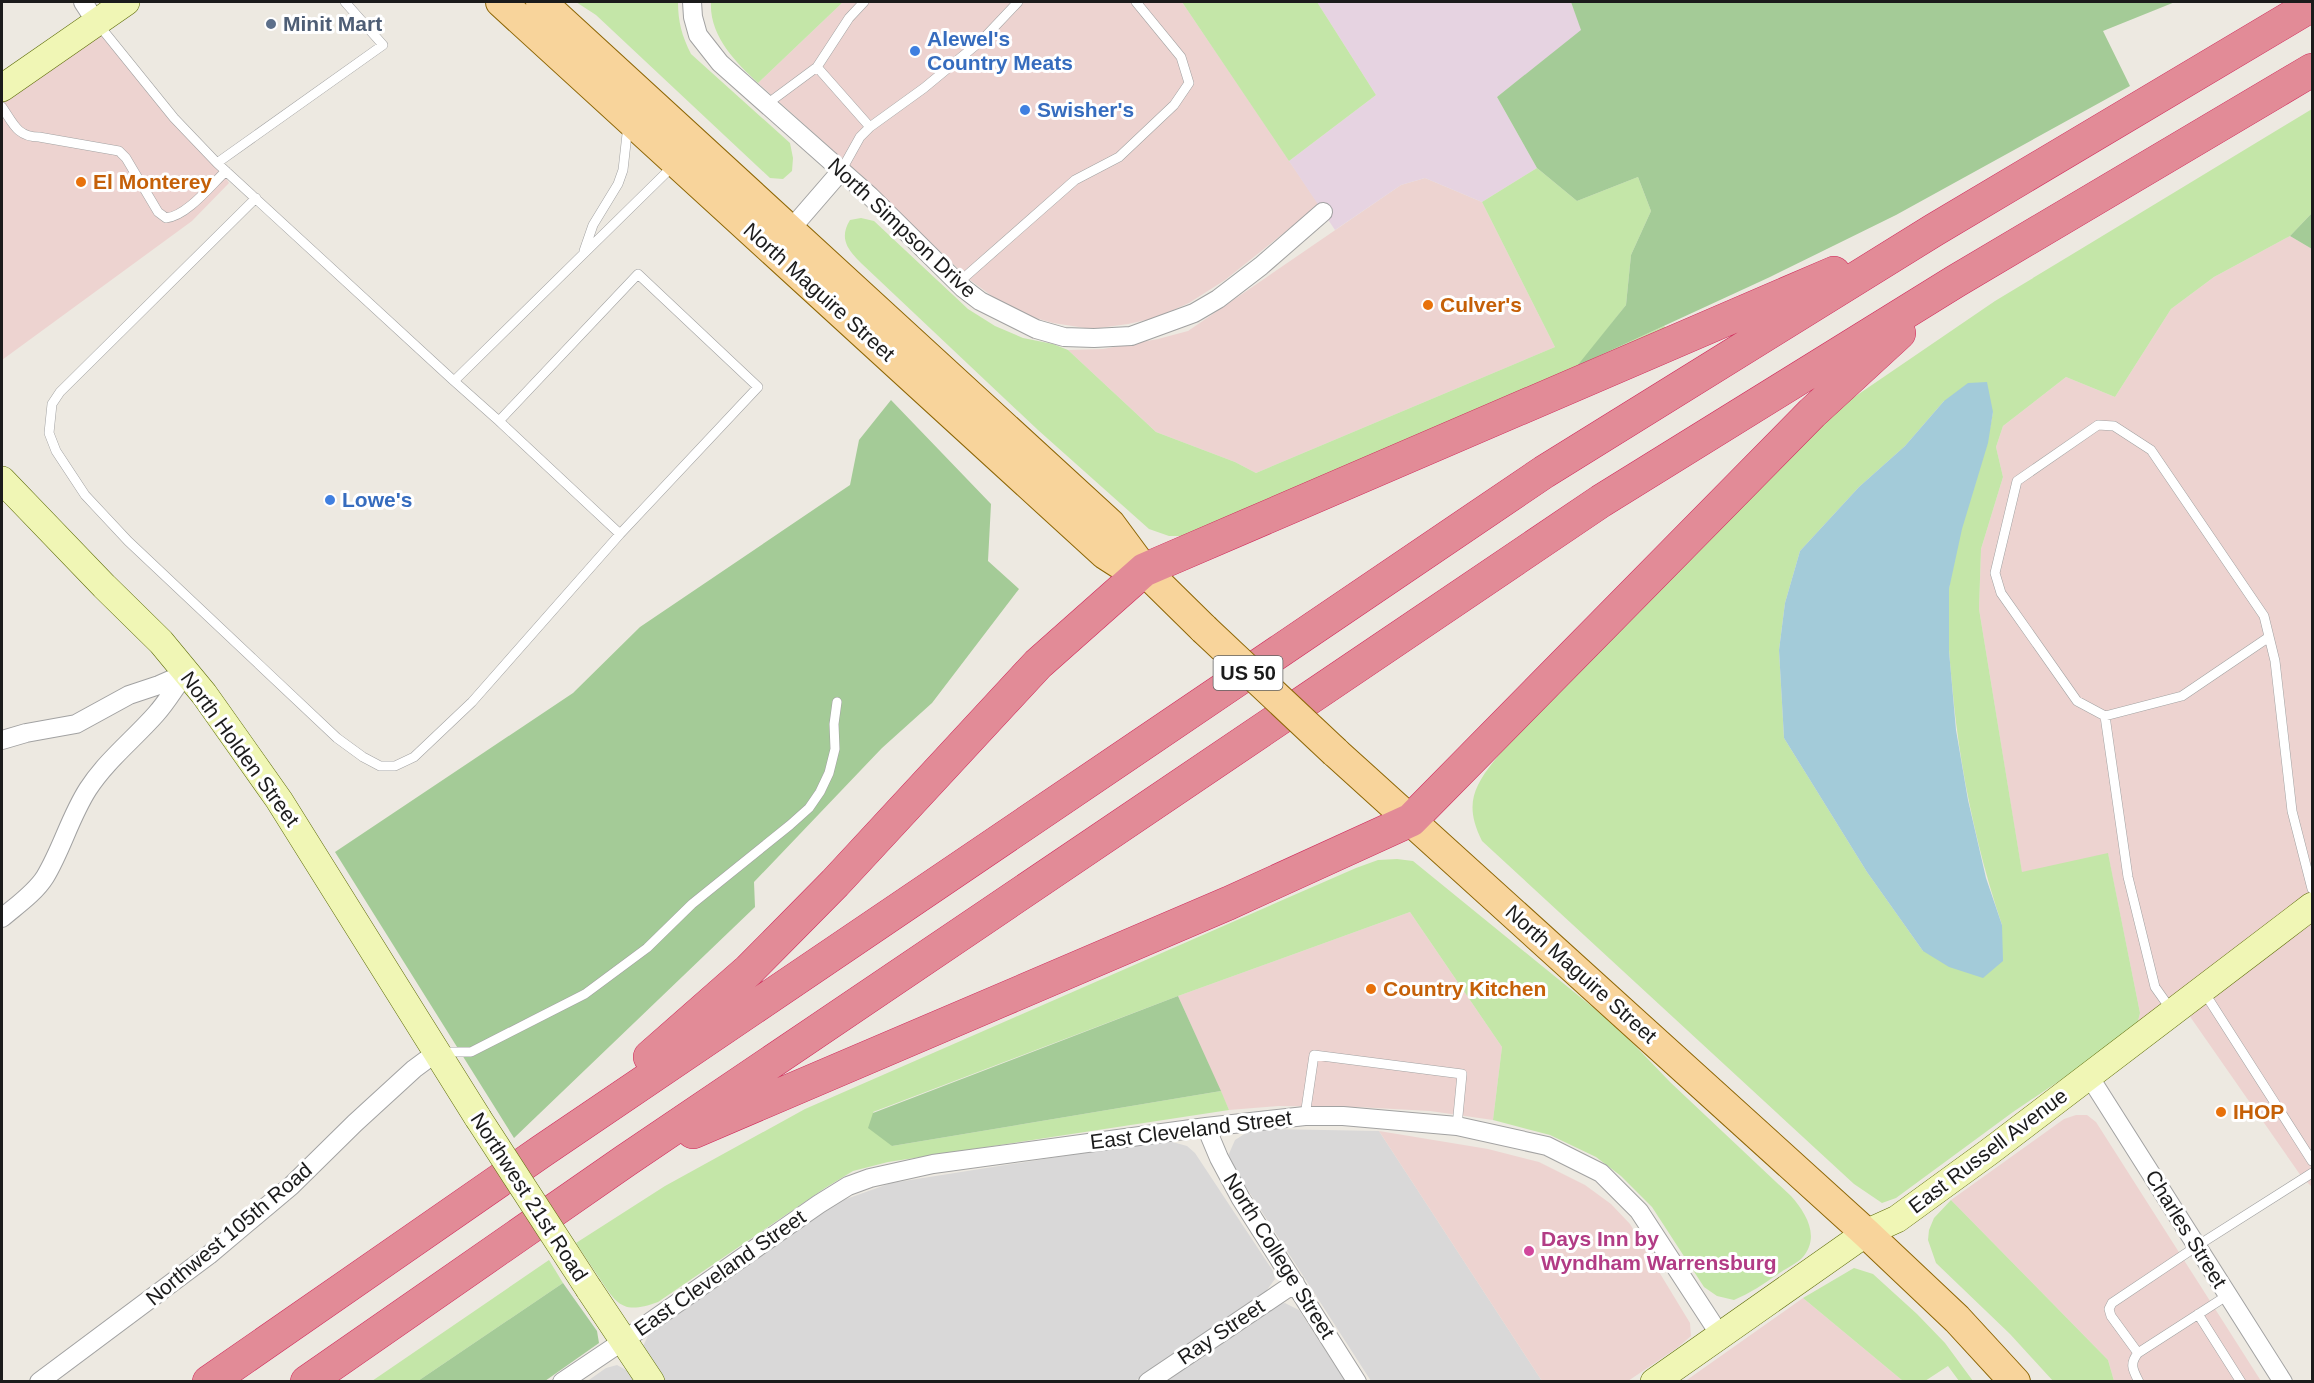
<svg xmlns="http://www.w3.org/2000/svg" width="2314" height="1383" font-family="Helvetica,sans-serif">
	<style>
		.residential { fill: #d9d8d8 }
		.commercial { fill: #edd3d0 }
		.industrial { fill: #e6d3e1 }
		.grass { fill: #c4e6a8; fill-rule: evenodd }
		.forest { fill: #a4cb97 }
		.water { fill: #a3cbd9 }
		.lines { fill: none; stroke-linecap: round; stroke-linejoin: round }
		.lane-casing { stroke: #a2a2a2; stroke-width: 10 }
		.street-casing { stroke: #a2a2a2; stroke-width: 20 }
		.secondary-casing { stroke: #5d6c08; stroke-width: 28 }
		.primary-casing { stroke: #8d6605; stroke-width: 32 }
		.highway-casing { stroke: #cf2a5b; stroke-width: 34 }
		.lane { stroke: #fff; stroke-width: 9 }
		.street { stroke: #fff; stroke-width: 18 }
		.secondary { stroke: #f0f6b5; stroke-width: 27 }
		.primary { stroke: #f8d49b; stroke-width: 30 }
		.highway { stroke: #e28b97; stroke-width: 33 }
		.secondary-bridge-casing { stroke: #5d6c08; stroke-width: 28; stroke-linecap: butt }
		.primary-bridge-casing { stroke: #8d6605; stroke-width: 32; stroke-linecap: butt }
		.secondary-bridge { stroke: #f0f6b5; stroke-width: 27 }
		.primary-bridge { stroke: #f8d49b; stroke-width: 30 }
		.service-dot { fill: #5c6f8a; stroke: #fff; stroke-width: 2 }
		.shop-dot { fill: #3f7fe0; stroke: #fff; stroke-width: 2 }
		.food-dot { fill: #e8710a; stroke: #fff; stroke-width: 2 }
		.hotel-dot { fill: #d1479c; stroke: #fff; stroke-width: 2 }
		.labels { text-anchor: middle; stroke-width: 6; stroke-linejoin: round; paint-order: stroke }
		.shield { fill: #fff; stroke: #5f5f5f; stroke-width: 1.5 }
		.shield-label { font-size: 20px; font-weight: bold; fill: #1b1b1b }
		.service-label { font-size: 21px; font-weight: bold; fill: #4e5e75; stroke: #fff; text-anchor: start }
		.shop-label { font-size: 21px; font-weight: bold; fill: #366cbe; stroke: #fff; text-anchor: start }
		.food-label { font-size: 21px; font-weight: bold; fill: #c56008; stroke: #fff; text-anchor: start }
		.street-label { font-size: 21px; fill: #1b1b1b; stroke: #fff }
		.hotel-label { font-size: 21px; font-weight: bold; fill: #b23c85; stroke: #fff; text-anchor: start }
	</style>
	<rect width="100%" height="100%" fill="#ede9e1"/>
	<path class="residential" d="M 1265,1129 L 1379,1131 L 1542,1381 L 1371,1381 L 1231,1164 L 1228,1156 L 1235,1140 L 1246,1133 Z
		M 1165,1140 L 1187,1146 L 1195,1153 L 1273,1271 L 1275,1279 L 1264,1294 L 1135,1381 L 661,1381 L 645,1356 L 643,1346 L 648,1336 L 659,1326 L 835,1203 L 891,1183 Z
		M 1285,1303 L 1299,1310 L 1345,1381 L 1162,1382 L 1279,1304 Z
		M 617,1365 L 626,1370 L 636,1382 L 586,1382 L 606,1368 Z"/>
	<path class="commercial" d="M 843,2 L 1182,2 L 1319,205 L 1225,280 L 1189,303 L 1155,318 L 1128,324 L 1092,329 L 1053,323 L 1025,315 L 996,299 L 970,280 L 863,177 L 758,83 Z
		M 96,22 L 217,163 L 229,183 L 192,221 L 2,360 L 2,88 Z
		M 1425,178 L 1482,202 L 1555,347 L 1256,473 L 1235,462 L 1156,432 L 1068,350 L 1103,349 L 1158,339 L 1188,331 L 1401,185 Z
		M 2290,236 L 2312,249 L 2312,896 L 2136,1029 L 2140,1013 L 2108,854 L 2022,873 L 1979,609 L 1981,549 L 2003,477 L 1996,447 L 2003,426 L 2066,377 L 2115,397 L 2171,309 L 2214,277 Z
		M 2312,906 L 2312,1187 L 2301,1176 L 2182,1005 Z
		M 1410,912 L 1502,1047 L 1493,1120 L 1430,1111 L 1357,1107 L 1278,1106 L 1229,1110 L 1178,996 Z
		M 2076,1115 L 2087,1115 L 2096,1122 L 2261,1381 L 2114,1381 L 2108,1360 L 1951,1200 L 2064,1119 Z
		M 1379,1131 L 1488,1149 L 1539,1162 L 1585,1185 L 1611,1204 L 1630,1224 L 1690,1323 L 1691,1336 L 1677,1348 L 1628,1381 L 1542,1381 Z
		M 1803,1298 L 1903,1381 L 1684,1382 Z"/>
	<path class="industrial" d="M 1317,2 L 1571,2 L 1582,30 L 1497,97 L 1537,168 L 1482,202 L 1425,178 L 1401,185 L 1335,230 L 1289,161 L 1376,95 Z"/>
	<path class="grass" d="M 576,2 L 678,2 C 678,22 682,36 691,54 L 790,143 L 793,158 L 792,171 L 783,179 L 770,178 L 596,15 Z
		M 711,2 L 843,2 L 758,83 C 735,62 709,35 711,2 Z
		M 1182,2 L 1317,2 L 1376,95 L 1289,161 Z
		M 2312,109 L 2312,213 L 2290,236 L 2214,277 L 2171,309 L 2115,397 L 2066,377 L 2003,426 L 1996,447 L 2003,477 L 1981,549 L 1979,609 L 2022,872 L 2108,853 L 2140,1013 L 2136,1029 L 2013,1112 L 1896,1198 L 1882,1203 L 1854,1184 L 1482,841 C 1462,801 1476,783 1502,751 L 1799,444 L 1847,402 L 1995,301 ZM 1944,401 L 1993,412 C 1983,472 1955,529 1949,589 C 1946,620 1949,653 1952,684 C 1959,766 1976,847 2002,925 L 1923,951 L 1867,872 L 1784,738 L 1779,650 L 1785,603 L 1800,551 L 1859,487 L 1905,446 Z
		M 1537,168 L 1577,201 L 1638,177 L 1651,211 L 1631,255 L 1626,305 L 1579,365 L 1664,326 L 1670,332 L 1183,536 L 1169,536 L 1149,529 L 1038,430 L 861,263 C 847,249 839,238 850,220 L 861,218 L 874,221 L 968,309 L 995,326 L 1023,338 L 1053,344 L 1068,350 L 1156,432 L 1235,462 L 1256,473 L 1555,347 L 1482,202 Z
		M 1397,859 L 1413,861 L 1617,1027 L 1670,1082 L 1791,1196 C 1806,1213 1821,1237 1802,1258 C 1796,1264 1785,1269 1778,1274 C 1764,1284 1750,1293 1734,1300 L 1717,1296 L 1704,1287 L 1652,1207 L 1621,1176 L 1596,1157 L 1550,1135 L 1493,1120 L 1502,1047 L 1410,912 L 1178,996 L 873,1112 L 892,1146 L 1221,1091 L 1229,1110 L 888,1162 L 853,1171 L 825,1188 L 658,1302 C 625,1314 618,1307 600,1279 C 592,1267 584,1255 576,1243 L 665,1186 L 805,1109 L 1356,868 L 1378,860 Z
		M 1951,1200 L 2108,1360 L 2114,1381 L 2053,1381 L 2010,1334 L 1936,1263 L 1928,1240 L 1929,1230 L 1934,1218 Z
		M 549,1260 L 563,1283 L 418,1381 L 372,1381 Z
		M 1854,1268 L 1873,1274 L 1917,1314 L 1945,1343 L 1973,1381 L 1959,1381 L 1948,1366 L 1925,1381 L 1903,1381 L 1803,1298 Z"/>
	<path class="forest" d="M 1571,2 L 2175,2 L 2103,31 L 2130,86 L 1896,215 L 1770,277 L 1577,366 L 1626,305 L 1631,255 L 1651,211 L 1638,177 L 1577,201 L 1537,168 L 1497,97 L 1581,30 Z
		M 2312,213 L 2312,249 L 2290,236 Z
		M 891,400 L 991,504 L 988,561 L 1019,589 L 932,703 L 882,748 L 754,882 L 755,907 L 514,1138 L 335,852 L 573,693 L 640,627 L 850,485 L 859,440 Z
		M 1178,996 L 1221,1091 L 892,1146 L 868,1128 L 873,1113 Z
		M 563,1283 L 597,1331 L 599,1343 L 545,1381 L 418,1381 Z"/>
	<path class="water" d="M 1987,382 L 1993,412 L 1988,443 L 1962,529 L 1949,589 L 1949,651 L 1956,730 L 1968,800 L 1986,878 L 2002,925 L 2003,961 L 1983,978 L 1949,967 L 1923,951 L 1867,872 L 1784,738 L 1779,650 L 1785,603 L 1800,551 L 1859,487 L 1905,446 L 1944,401 L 1968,383 Z"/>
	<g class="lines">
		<g class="lane-casing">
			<path id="lane" d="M 98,24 L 174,118 L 217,163 L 454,381 L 673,166
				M 817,67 L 870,127
				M 767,104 L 817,67 L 849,18 L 864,2
				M 2,107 C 13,123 17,137 39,137 L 119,151 L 126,158 L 158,212 L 166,218 C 187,216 211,185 226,171
				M 217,163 L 383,45 L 345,2
				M 841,171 L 860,137 L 870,127 L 924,88 L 982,40 L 1018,2
				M 256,198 L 60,392 L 52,404 L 49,433 L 56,451 L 85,495 L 128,541 L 337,738 L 363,757 L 380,766 L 395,766 L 414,757 L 472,702 L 620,534 L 758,387 L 638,274 L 499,421 L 620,534
				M 584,251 L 593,225 L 618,184 L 623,170 L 628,125
				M 958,283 L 1075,180 L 1119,157 L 1174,105 L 1189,83 L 1181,57 L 1136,2
				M 454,381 L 499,421
				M 2105,716 L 2182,696 L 2269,637
				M 2204,992 L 2312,1161
				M 2172,1011 L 2155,987 L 2128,877 L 2105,716 L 2077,701 L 2001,593 L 1995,573 L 2017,481 L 2098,425 L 2114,426 L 2151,450 L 2264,616 L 2275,661 L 2292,811 L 2312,889
				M 442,1052 L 471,1052 L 585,994 L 647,948 L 692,904 L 790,825 L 809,808 L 820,792 L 829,773 L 835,749 L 834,724 L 837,702
				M 1305,1116 L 1314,1055 L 1462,1074 L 1457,1126
				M 2198,1314 L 2241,1382
				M 2138,1353 L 2111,1316 L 2109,1309 L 2112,1303 L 2197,1246 L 2312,1173
				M 2139,1382 C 2133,1370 2129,1364 2138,1353 L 2228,1295"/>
		</g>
		<g class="street-casing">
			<path id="street" d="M 83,2 L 96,22
				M 692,2 L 693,17 L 698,35 L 720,63 L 870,196 L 963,288 L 980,301 L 1036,329 L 1064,337 L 1094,338 L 1131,336 L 1194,313 L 1218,299 L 1261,266 L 1323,212
				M 790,230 L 841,171
				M 2,740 L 26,733 L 76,724 L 129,695 L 159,685 L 184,674
				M 2,918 C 16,906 35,893 45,877 C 62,849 70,817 88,789 C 106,761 134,739 156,714 C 167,702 176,686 186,673
				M 2089,1076 L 2283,1382
				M 1206,1127 L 1219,1158 L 1241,1199 L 1357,1382
				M 39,1382 L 209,1255 L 291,1186 L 355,1123 L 414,1069 L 437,1052
				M 562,1382 L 623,1341 L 819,1204 L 848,1186 L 870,1178 L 933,1164 L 1206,1127 L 1305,1116 L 1343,1116 L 1457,1126 L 1547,1146 L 1601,1173 L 1639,1211 L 1720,1335
				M 1148,1382 L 1295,1283"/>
		</g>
		<g class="secondary-casing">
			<path id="secondary" d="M 2,88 L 126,2
				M 2,480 L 104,586 L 161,642 L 204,694 L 279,800 L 478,1118
				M 589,1289 L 651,1382
				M 1654,1382 L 1866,1233 L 1897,1219 L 1989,1152 L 2312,906"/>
		</g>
		<g class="primary-casing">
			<path id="primary" d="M 501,2 L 1105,554 L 1119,563 L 1144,570
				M 541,2 L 1110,524 L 1144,570 L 1204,629
				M 1335,752 L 1866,1233 L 1957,1319 L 2015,1382"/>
		</g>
		<g class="highway-casing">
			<path id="highway" d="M 650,1057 L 749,970 L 835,883 L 1038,664 L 1144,570 L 1834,273
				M 693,1132 L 1229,903 L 1411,820 L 1812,413 L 1899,333
				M 209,1382 L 542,1151 L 1544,472 L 1934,230 L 2312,5
				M 307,1382 L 625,1161 L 1601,501 L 1956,281 L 2312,70"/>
		</g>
		<use href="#lane" class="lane"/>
		<use href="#street" class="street"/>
		<use href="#secondary" class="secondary"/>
		<use href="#primary" class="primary"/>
		<use href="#highway" class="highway"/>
		<g class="secondary-bridge-casing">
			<path id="secondary-bridge" d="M 478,1118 L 589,1289"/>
		</g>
		<g class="primary-bridge-casing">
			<path id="primary-bridge" d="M 1204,629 L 1335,752"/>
		</g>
		<use href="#secondary-bridge" class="secondary-bridge"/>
		<use href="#primary-bridge" class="primary-bridge"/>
	</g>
	<circle class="service-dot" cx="271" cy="24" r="6"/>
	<g class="shop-dot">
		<circle cx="915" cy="51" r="6"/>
		<circle cx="1025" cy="110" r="6"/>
		<circle cx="330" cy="500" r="6"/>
	</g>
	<g class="food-dot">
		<circle cx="81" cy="182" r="6"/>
		<circle cx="1428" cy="305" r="6"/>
		<circle cx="1371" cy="989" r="6"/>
		<circle cx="2221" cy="1112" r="6"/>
	</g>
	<circle class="hotel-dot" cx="1529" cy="1251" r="6"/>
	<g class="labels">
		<rect class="shield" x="1213.5" y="656" width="69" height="34" rx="4.5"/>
		<g class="shield-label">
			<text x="1248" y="680">US 50</text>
		</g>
		<g class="service-label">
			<text x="283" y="31">Minit Mart</text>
		</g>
		<g class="shop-label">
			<text x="927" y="46">Alewel's<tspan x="927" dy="24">Country Meats</tspan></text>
			<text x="1037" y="117">Swisher's</text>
			<text x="342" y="507">Lowe's</text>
		</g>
		<g class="food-label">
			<text x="93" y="189">El Monterey</text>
			<text x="1440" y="312">Culver's</text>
			<text x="1383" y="996">Country Kitchen</text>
			<text x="2233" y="1119">IHOP</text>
		</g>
		<g class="street-label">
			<text transform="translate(902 228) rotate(43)" y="7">North Simpson Drive</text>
			<text transform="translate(819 292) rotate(42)" y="7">North Maguire Street</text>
			<text transform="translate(240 749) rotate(54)" y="7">North Holden Street</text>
			<text transform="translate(1581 974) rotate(42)" y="7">North Maguire Street</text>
			<text transform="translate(1191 1130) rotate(-7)" y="7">East Cleveland Street</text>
			<text transform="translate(1988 1151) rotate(-37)" y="7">East Russell Avenue</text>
			<text transform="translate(529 1197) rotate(57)" y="7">Northwest 21st Road</text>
			<text transform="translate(2186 1229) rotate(58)" y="7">Charles Street</text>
			<text transform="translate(229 1234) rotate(-40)" y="7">Northwest 105th Road</text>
			<text transform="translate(1279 1256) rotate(58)" y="7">North College Street</text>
			<text transform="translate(720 1273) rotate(-35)" y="7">East Cleveland Street</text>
			<text transform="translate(1221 1332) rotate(-34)" y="7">Ray Street</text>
		</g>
		<g class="hotel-label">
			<text x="1541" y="1246">Days Inn by<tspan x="1541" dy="24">Wyndham Warrensburg</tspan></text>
		</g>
	</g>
	<rect width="2314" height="1383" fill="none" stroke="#1b1b1b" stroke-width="6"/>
</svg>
